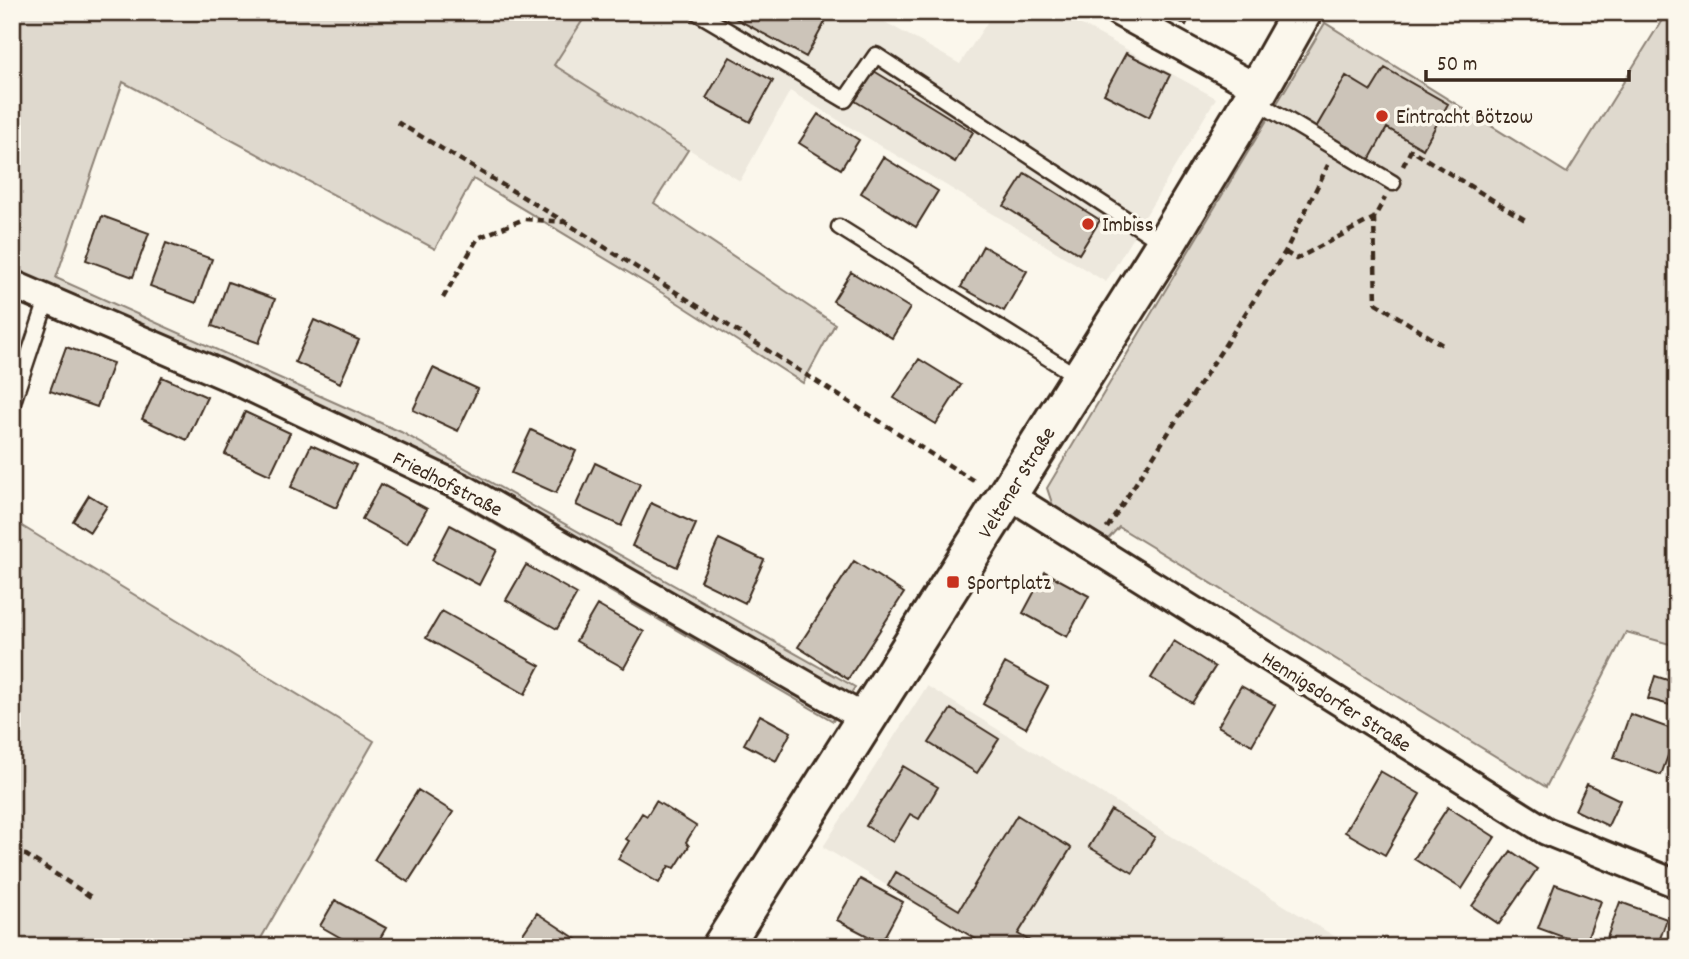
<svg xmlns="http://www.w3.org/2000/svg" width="1689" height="959" font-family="Dekko,sans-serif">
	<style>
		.built { fill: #ede8dd }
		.green { fill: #dfd9ce; stroke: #8d8276; stroke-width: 2 }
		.building { fill: #ccc4b9; stroke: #3b2a1e; stroke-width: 2 }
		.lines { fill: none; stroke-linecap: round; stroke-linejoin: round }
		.lane-casing { stroke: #3b2a1e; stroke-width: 19 }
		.street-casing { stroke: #3b2a1e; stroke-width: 32 }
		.secondary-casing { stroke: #3b2a1e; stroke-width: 44 }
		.path { stroke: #3b2a1e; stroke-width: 4.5; stroke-dasharray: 7 5; stroke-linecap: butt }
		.lane { stroke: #fbf7ec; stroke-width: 14 }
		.street { stroke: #fbf7ec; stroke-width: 26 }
		.secondary { stroke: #fbf7ec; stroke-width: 38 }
		.poi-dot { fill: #c8321e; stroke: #fbf7ec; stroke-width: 2.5 }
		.labels { text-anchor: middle; stroke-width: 7; stroke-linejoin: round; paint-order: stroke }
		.poi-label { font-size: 21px; fill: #3b2a1e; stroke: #fbf7ec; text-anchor: start }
		.street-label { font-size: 21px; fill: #3b2a1e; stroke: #fbf7ec }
	</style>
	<rect width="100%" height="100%" fill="#fbf7ec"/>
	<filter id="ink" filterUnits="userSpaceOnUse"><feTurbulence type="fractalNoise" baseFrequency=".0143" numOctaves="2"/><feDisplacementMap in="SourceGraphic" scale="14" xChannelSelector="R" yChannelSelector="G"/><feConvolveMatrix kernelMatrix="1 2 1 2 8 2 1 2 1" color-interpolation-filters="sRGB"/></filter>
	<g filter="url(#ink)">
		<path class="built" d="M 588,12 L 867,12 L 960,64 L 994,12 L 1058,12 L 1216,98 L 1106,282 L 790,91 L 740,181 L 554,65 Z
			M 927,686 L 1352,947 L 989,947 L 823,847 Z"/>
		<path class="green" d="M 21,12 L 588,12 L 554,65 L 688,150 L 654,203 L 835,324 L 803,383 L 664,294 L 473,179 L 435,249 L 123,82 L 56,278 L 401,432 L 855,687 L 833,721 L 388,462 L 56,314 L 12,298 L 12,38 Z
			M 1667,12 L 1677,12 L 1677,646 L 1626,632 L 1546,787 L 1119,527 L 1108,539 L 1053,506 L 1047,488 L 1325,23 L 1567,173 Z
			M 12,520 L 374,741 L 256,947 L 12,947 Z"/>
		<path class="building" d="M 724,12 L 828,12 L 830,13 L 806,57 Z
			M 1162,12 L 1192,12 L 1186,25 Z
			M 1126,53 L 1170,75 L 1149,117 L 1104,94 Z
			M 730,57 L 773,81 L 750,122 L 706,98 Z
			M 1385,68 L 1448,104 L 1423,149 L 1387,128 L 1368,162 L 1314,131 L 1346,76 L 1371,91 Z
			M 874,71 L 973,132 L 955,162 L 855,101 Z
			M 818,114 L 859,140 L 841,169 L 799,143 Z
			M 883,157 L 938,191 L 916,227 L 861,193 Z
			M 1025,173 L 1100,220 L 1079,254 L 1004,206 Z
			M 102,216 L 149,233 L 133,277 L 86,260 Z
			M 166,243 L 212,259 L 196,303 L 150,286 Z
			M 983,246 L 1027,271 L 1004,311 L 961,287 Z
			M 851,272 L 910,308 L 892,338 L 833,301 Z
			M 228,282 L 275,299 L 259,343 L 212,326 Z
			M 314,320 L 359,340 L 340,383 L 295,362 Z
			M 66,347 L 113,363 L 97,407 L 50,391 Z
			M 919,359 L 961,385 L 936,424 L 894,398 Z
			M 433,368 L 478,389 L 458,431 L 413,410 Z
			M 162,377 L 207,397 L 187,440 L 142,419 Z
			M 245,412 L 290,433 L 270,475 L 225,454 Z
			M 531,430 L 576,451 L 556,493 L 511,473 Z
			M 311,445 L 356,465 L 336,508 L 291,487 Z
			M 595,463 L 640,484 L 621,526 L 576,505 Z
			M 381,484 L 427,509 L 407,544 L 362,519 Z
			M 89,495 L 107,506 L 90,532 L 73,521 Z
			M 651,503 L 696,524 L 677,567 L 632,546 Z
			M 450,525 L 497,550 L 479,585 L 432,560 Z
			M 719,539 L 764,560 L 745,603 L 700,581 Z
			M 854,561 L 904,593 L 848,679 L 798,647 Z
			M 526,565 L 577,594 L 557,629 L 506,600 Z
			M 1045,572 L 1089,596 L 1067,637 L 1023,613 Z
			M 597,605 L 644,632 L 624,668 L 576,641 Z
			M 442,611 L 540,666 L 525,694 L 426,638 Z
			M 1174,641 L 1215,667 L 1192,703 L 1151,678 Z
			M 1005,663 L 1048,687 L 1026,728 L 983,704 Z
			M 1655,676 L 1677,683 L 1677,707 L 1648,699 Z
			M 1241,686 L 1275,705 L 1252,745 L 1218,726 Z
			M 951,709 L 999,739 L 977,773 L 929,743 Z
			M 1630,714 L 1677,731 L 1661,775 L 1614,758 Z
			M 760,715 L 791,732 L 776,761 L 744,744 Z
			M 903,766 L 938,787 L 919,819 L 910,814 L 893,842 L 866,826 Z
			M 1380,771 L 1420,794 L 1385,855 L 1345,832 Z
			M 1587,784 L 1620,800 L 1608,826 L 1575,810 Z
			M 418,790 L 453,812 L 408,882 L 374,860 Z
			M 656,801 L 696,826 L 686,842 L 689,846 L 675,868 L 669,866 L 659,883 L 618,859 L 629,841 L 626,839 L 642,813 L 647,816 Z
			M 1448,807 L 1495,837 L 1462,889 L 1414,859 Z
			M 1111,810 L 1155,837 L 1133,873 L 1089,847 Z
			M 1017,815 L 1071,848 L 1018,934 L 1040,947 L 989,947 L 888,886 L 896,872 L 959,910 Z
			M 1511,851 L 1537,869 L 1499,924 L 1472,906 Z
			M 860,879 L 903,902 L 881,943 L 837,920 Z
			M 1555,884 L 1601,901 L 1585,945 L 1538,928 Z
			M 335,900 L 386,928 L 375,947 L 357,947 L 320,926 Z
			M 1620,902 L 1667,919 L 1657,947 L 1604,946 Z
			M 537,913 L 578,940 L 573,947 L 514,947 Z"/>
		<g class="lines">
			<g class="lane-casing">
				<path id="lane" d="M 696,12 L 845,100 L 876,55 L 1164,244
					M 1254,100 L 1393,183
					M 839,227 L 1080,378
					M 12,405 L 48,297"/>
			</g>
			<g class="street-casing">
				<path id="street" d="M 1118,12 L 1259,89
					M 12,284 L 228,377 L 467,490 L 864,718
					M 1009,495 L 1546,831 L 1677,884"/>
			</g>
			<g class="secondary-casing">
				<path id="secondary" d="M 722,947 L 1165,245 L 1253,99 L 1302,12"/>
			</g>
			<path class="path" d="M 12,15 L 13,12
				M 397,122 L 565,222 L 977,483
				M 1403,166 L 1411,150 L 1527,221
				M 1374,218 L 1376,303 L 1444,346
				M 1285,252 L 1296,259 L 1374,218 L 1385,198
				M 443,298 L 478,238 L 524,219 L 565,222
				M 1107,528 L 1285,252 L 1328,165
				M 12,854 L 26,855 L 91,897"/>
			<use href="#lane" class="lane"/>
			<use href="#street" class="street"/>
			<use href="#secondary" class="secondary"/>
		</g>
	</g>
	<g class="poi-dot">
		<circle cx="1382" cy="116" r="7"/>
		<circle cx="1088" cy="224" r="7"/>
		<rect x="946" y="575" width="14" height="14" rx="3.5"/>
	</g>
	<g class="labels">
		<g class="poi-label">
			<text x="1396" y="123">Eintracht Bötzow</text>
			<text x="1102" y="231">Imbiss</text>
			<text x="967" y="589">Sportplatz</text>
		</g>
		<g class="street-label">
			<text transform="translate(1016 482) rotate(-58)" y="7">Veltener Straße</text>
			<text transform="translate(448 483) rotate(27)" y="7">Friedhofstraße</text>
			<text transform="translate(1337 701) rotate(32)" y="7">Hennigsdorfer Straße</text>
		</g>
	</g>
	<rect width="1689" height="959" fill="none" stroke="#fbf7ec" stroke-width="42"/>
	<rect x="21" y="21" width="1647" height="917" fill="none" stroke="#3b2a1e" stroke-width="2.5" filter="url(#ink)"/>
	<path d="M1426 70v10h203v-10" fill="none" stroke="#3b2a1e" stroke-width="3.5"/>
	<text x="1437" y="70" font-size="21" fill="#3b2a1e" stroke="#fbf7ec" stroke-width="5" paint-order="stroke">50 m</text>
</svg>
